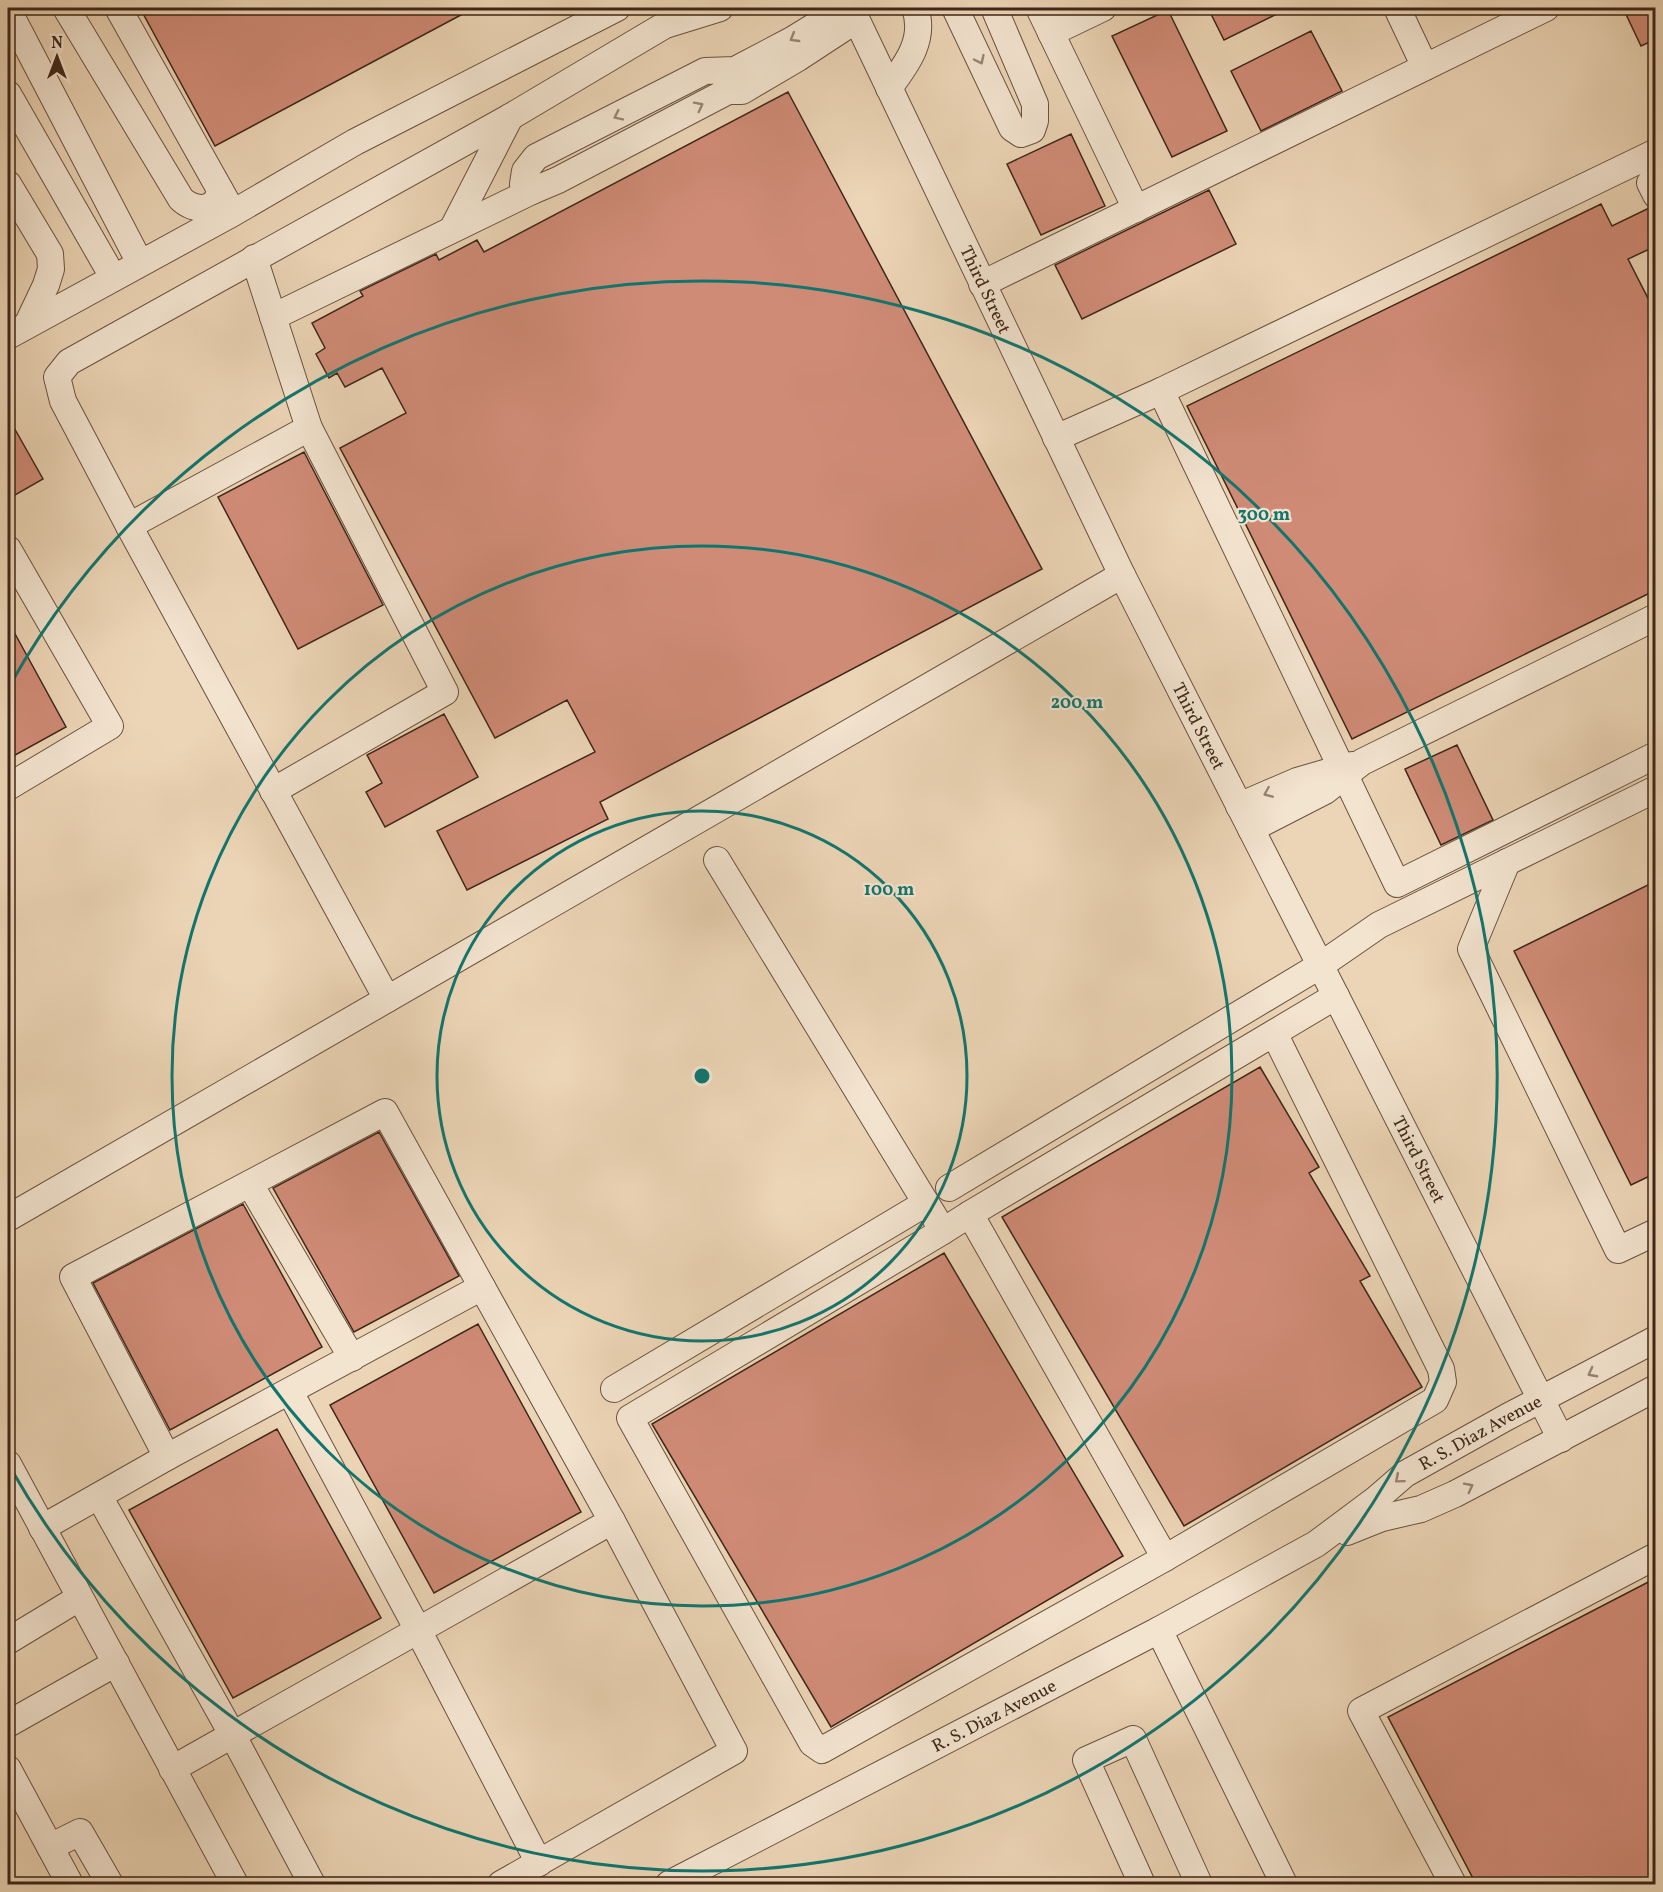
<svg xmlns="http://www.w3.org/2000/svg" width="1663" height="1892" font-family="Vollkorn,serif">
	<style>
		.building { fill: #d08b77; stroke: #3e2619; stroke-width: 1.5 }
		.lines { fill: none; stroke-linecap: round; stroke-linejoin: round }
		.minor-casing { stroke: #6a5240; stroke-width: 28 }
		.minor { stroke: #f3e4d0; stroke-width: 26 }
		.oneway { stroke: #988574 }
		.ring { fill: none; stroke: #0f766e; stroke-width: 3 }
		.labels { text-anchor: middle; stroke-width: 4.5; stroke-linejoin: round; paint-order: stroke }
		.street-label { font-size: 18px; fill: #3e2619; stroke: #f3e4d0 }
		.centre { fill: #0f766e; stroke: #f3e4d0; stroke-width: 3 }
		.ring-label { font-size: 18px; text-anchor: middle; font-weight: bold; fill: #0f766e; stroke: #f3e4d0; stroke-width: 4.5; stroke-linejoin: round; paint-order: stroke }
	</style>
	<rect width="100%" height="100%" fill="#ecd5b6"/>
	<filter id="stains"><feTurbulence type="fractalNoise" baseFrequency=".00333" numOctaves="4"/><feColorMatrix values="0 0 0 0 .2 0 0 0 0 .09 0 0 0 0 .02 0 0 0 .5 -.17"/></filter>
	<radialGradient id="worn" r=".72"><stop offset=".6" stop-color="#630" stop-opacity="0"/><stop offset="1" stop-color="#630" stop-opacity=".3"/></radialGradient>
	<path class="building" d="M 140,8 L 474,8 L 215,146 Z
		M 1208,8 L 1289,8 L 1224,40 Z
		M 1623,8 L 1656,8 L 1656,39 L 1641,46 Z
		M 1168,10 L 1227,131 L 1172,157 L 1112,36 Z
		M 1311,31 L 1342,91 L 1261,131 L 1231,71 Z
		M 788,92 L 1042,569 L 600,802 L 608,819 L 467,890 L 437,831 L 595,752 L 567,700 L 495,738 L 340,448 L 406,413 L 382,368 L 345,387 L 337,373 L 329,378 L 316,354 L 325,348 L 312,323 L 363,296 L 360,291 L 436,254 L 439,260 L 477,240 L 484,252 Z
		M 1071,134 L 1105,206 L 1041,235 L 1007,164 Z
		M 1209,190 L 1236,244 L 1082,319 L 1055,265 Z
		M 1601,204 L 1612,226 L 1649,208 L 1652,209 L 1656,216 L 1656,246 L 1628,259 L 1656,314 L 1656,590 L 1352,739 L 1187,406 Z
		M 8,417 L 43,479 L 8,499 Z
		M 304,452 L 383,605 L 298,649 L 218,497 Z
		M 8,621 L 66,727 L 8,759 Z
		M 444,714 L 478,777 L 385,827 L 366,792 L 382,783 L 367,755 Z
		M 1457,745 L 1493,820 L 1441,845 L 1405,769 Z
		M 1656,881 L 1656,1173 L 1631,1185 L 1514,951 Z
		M 1260,1067 L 1319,1167 L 1309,1173 L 1370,1276 L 1360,1281 L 1422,1387 L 1184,1526 L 1002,1217 Z
		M 379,1132 L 459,1276 L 354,1332 L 273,1188 Z
		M 243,1204 L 322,1347 L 170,1430 L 93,1283 Z
		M 944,1253 L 1123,1556 L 831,1727 L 652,1424 Z
		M 478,1324 L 581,1512 L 434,1593 L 330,1405 Z
		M 277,1429 L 381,1618 L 233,1698 L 129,1510 Z
		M 1656,1578 L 1656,1875 L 1638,1884 L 1476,1884 L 1388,1717 Z"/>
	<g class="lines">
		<g class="minor-casing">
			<g id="minor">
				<path d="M 66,8 L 181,199 C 195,212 217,212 220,190"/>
				<path d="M 118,8 L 228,204"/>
				<path d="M 844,8 L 792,40 L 735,70 L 705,71 L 536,157 L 525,171 L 523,184 L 532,191 L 558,180 L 728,91 L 742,91 L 798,58 L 856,20"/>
				<path id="s1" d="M 851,8 L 1122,575 L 1561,1439"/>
				<path d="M 955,8 L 1012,128 L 1021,134 L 1032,130 L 1035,121 L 1035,104 L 994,8"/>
				<path d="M 1039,8 L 1136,209"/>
				<path d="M 1397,8 L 1425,67"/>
				<path d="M 8,10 L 140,263"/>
				<path d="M 1051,33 L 1103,8"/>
				<path d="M 889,88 C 907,64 926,39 915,8"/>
				<path d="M 8,94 L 113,277"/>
				<path d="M 1650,183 L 1656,195"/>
				<path d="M 8,184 L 50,254 L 51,269 L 46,285 L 28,323"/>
				<path d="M 453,228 L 510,117"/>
				<path d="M 254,258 L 309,428 L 445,692 L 273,791"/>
				<path d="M 982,284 L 1546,8"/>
				<path d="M 273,317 L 532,191"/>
				<path d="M 8,336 L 233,213 L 355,142 L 617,8"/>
				<path d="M 1161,391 L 1397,884 L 1656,755"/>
				<path d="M 1056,438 L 1161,391 L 1656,152"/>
				<path d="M 129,526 L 309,428"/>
				<path d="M 8,549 L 110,726 L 8,787"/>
				<path d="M 1239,806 L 1297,781 L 1352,765"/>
				<path d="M 1251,829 L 1325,791 L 1362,762 L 1656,617"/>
				<path d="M 717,860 L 943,1231"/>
				<path d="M 1507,862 L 1471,949 L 1618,1250 L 1656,1232"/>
				<path d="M 387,999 L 129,526 L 63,401 L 57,377 L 69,362 L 510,117 L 665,25 L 720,8"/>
				<path d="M 1274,1033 L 1441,1369 L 1443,1382 L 1435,1400 L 1165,1558 L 822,1750 L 812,1743 L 630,1418 L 943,1231 L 970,1214 L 1336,996"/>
				<path d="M 250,1184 L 352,1358"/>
				<path d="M 949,1188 L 1321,965 L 1379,925 L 1656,789"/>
				<path d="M 970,1214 L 1165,1558"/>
				<path d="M 8,1218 L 1122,575"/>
				<path d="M 614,1389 L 926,1203"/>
				<path d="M 290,1392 L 418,1630 L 539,1863"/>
				<path d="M 167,1457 L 73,1277 L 385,1112 L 482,1287"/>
				<path d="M 8,1464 L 235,1884"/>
				<path d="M 99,1496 L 232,1734 L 312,1884"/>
				<path d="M 42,1528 L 167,1457 L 482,1287 L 612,1521 L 172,1769"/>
				<path d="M 1347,1532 L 1382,1518 L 1421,1509 L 1455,1494 L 1656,1388"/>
				<path d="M 1159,1630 L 1284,1884"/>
				<path d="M 8,1641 L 79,1598"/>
				<path d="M 8,1724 L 116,1663"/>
				<path d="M 8,1769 L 70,1884"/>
				<path d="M 50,1847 L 80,1832 L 110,1884"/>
				<path d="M 501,1884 L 734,1751 L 612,1521"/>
				<path id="s2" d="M 669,1884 L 1159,1630 L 1316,1544 L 1375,1500 L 1405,1474 L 1507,1417 L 1656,1339"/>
				<path d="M 1142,1884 L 1086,1760 L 1133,1739 L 1199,1884"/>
				<path d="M 1453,1884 L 1361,1711 L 1656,1556"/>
			</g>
		</g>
		<use href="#minor" class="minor"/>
	</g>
	<defs><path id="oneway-chevron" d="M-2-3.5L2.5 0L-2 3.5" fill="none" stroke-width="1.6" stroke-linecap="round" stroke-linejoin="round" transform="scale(1.5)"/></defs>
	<g class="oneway">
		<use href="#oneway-chevron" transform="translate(794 38) rotate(150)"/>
		<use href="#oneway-chevron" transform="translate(980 60) rotate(65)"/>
		<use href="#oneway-chevron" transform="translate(699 106) rotate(-27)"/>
		<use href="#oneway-chevron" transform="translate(618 116) rotate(154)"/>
		<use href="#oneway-chevron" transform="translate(1268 793) rotate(157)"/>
		<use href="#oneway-chevron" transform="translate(1592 1373) rotate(152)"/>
		<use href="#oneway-chevron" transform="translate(1399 1479) rotate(140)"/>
		<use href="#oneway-chevron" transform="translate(1469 1487) rotate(-27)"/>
	</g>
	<g class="ring">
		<circle cx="702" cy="1076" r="265"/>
		<circle cx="702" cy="1076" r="530"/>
		<path d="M10 685A795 795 0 1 1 10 1467"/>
	</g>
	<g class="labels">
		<g class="street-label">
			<text dy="6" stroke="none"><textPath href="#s1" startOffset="312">Third Street</textPath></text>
			<text dy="6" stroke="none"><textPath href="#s1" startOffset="798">Third Street</textPath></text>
			<text dy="6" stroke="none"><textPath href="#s1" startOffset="1284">Third Street</textPath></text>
			<text dy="6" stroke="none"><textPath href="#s2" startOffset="930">R. S. Diaz Avenue</textPath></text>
			<text dy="6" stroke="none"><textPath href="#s2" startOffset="366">R. S. Diaz Avenue</textPath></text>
		</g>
	</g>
	<circle cx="702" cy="1076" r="9" class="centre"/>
	<g class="ring-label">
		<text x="1264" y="520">300 m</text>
		<text x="1077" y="708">200 m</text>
		<text x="889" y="895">100 m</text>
	</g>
	<rect width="1663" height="1892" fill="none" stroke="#ecd5b6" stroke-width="30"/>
	<rect x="9" y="9" width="1645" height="1874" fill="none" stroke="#3e2619" stroke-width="3"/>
	<rect x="15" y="15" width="1633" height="1862" fill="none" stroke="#3e2619" stroke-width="1.5"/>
	<g transform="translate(57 57)" stroke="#f3e4d0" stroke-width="4.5" paint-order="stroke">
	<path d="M0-4.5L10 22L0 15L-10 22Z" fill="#3e2619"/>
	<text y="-9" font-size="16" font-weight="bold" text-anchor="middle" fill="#3e2619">N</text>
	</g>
	<rect width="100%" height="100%" filter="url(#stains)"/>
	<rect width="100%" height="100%" fill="url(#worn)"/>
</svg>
